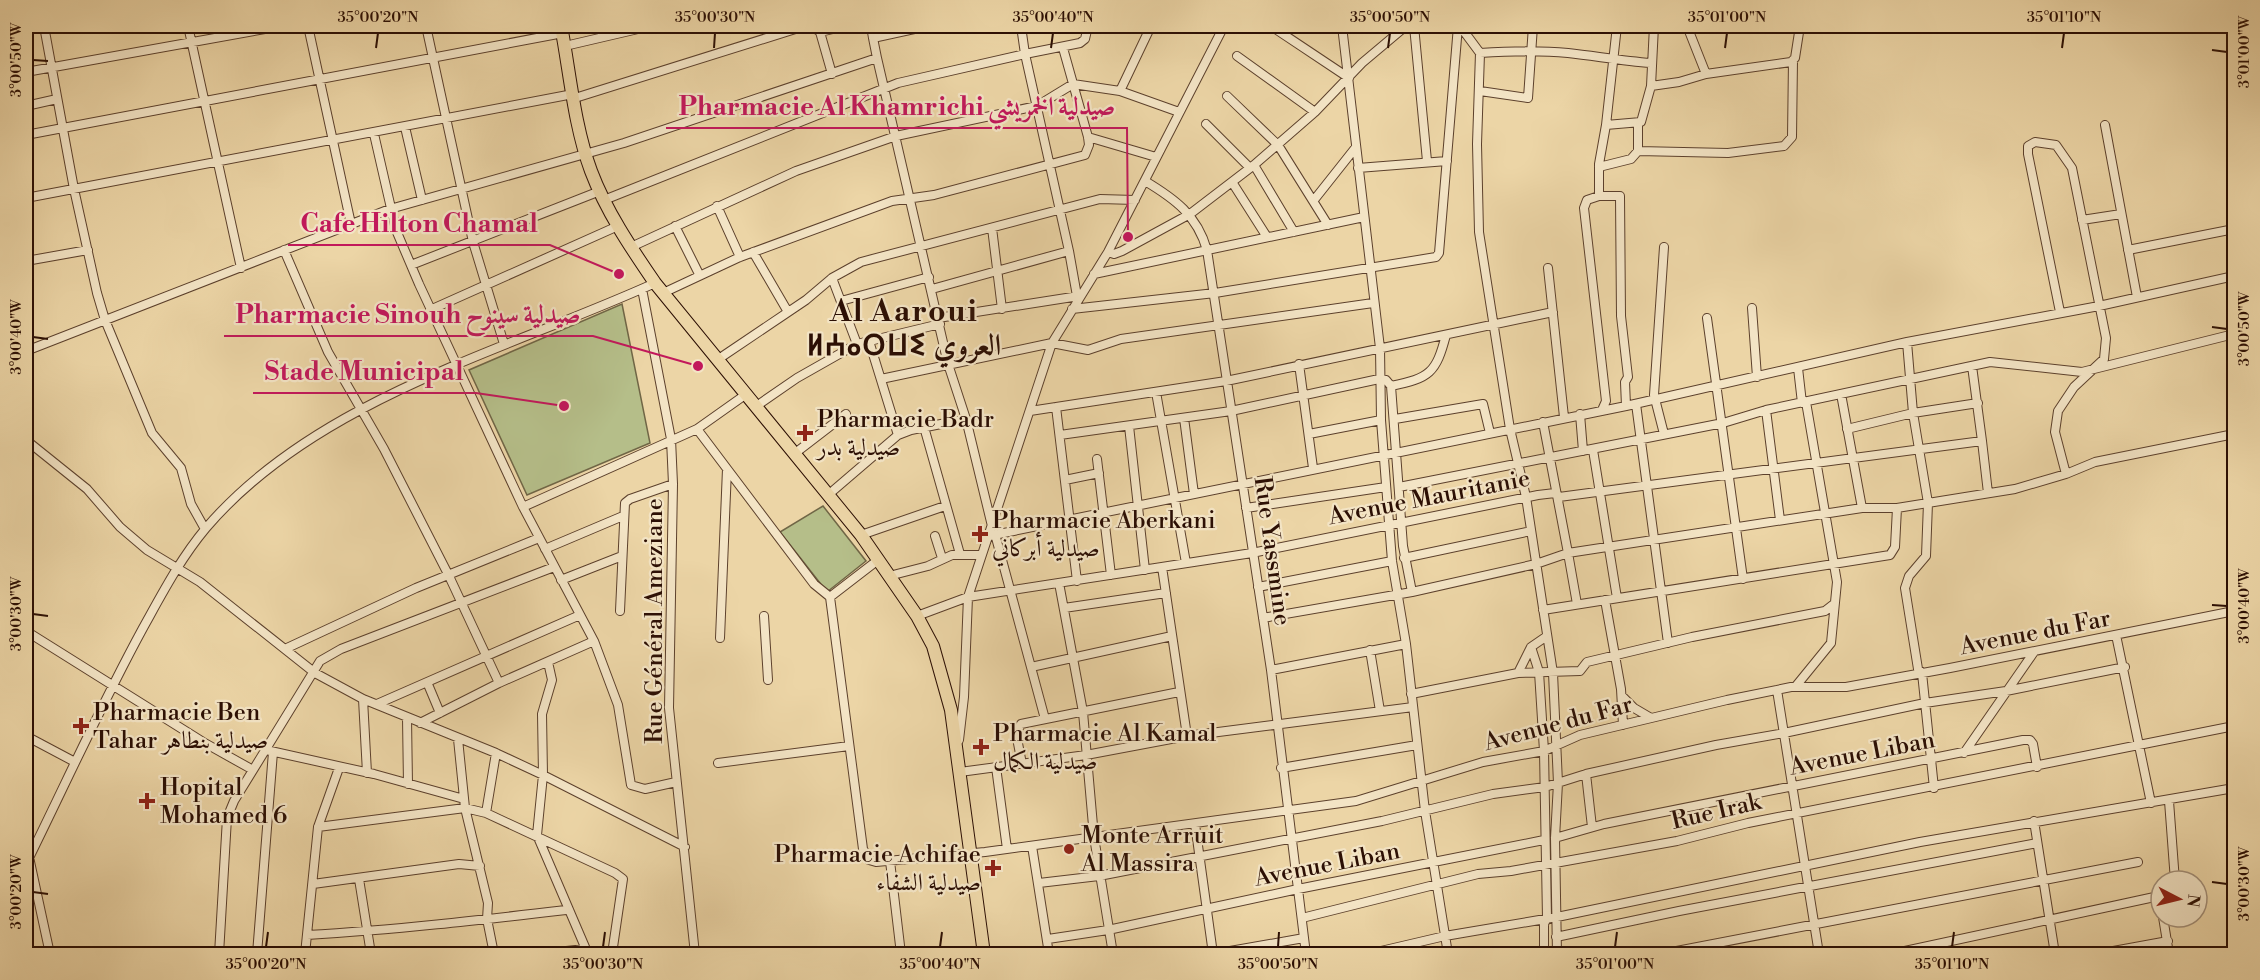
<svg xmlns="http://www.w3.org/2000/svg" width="2260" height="980" font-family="'Libre Bodoni',Amiri,'Noto Sans Tifinagh',serif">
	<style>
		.green { fill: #b5be89; stroke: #706646; stroke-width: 1.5 }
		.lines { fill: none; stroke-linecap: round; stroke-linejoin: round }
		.minor-casing { stroke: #5c402c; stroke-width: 10 }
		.primary-casing { stroke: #2c0f04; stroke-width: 14 }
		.minor { stroke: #f3e4c5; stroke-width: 8 }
		.primary { stroke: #ecd5a6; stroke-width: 12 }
		.ticks { fill: none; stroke: #2c0f04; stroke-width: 2 }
		.poi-dot { fill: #8f2418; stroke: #f3e4c5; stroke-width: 2 }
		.labels { text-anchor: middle; stroke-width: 4.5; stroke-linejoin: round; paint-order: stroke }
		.poi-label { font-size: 24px; fill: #2c0f04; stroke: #f3e4c5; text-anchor: start }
		.street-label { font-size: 24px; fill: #2c0f04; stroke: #f3e4c5 }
		.district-label { font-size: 30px; font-weight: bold; letter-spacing: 1.5px; fill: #2c0f04; stroke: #f3e4c5 }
		.leader { fill: none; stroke: #c2185b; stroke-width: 2 }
		.callout-dot { fill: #c2185b; stroke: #f3e4c5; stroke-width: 2 }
		.callout-label { font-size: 26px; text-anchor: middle; font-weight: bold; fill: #c2185b; stroke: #f3e4c5; stroke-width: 4.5; stroke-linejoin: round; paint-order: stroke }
		.neatline { fill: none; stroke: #2c0f04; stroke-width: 2 }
		.ticks-label { font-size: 15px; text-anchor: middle; fill: #2c0f04 }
	</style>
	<rect width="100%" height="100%" fill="#ecd5a6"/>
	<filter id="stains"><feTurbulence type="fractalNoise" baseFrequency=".00333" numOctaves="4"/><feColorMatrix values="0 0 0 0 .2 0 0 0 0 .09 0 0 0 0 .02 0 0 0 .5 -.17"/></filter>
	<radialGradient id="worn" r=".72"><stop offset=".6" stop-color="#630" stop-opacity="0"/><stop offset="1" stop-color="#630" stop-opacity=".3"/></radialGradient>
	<path class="green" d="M 622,304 L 650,443 L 527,495 L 469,370 Z
		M 823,506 L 866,561 L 827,592 L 780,532 Z"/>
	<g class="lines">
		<g class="minor-casing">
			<path id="minor" d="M 44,26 L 74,189 L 97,293 L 105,320 L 152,433 L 181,468 L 191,504 L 205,529
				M 188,26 L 241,268
				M 308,26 L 351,224
				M 426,26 L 473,242 L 504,344
				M 871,26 L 873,38 L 928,26
				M 1021,26 L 1025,54 L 1080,43 L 1085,39 L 1088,26
				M 1151,26 L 1120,91 L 1179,112
				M 1271,26 L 1349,78
				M 1342,26 L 1380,348 L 1381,420 L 1392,561 L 1406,644 L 1425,811 L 1448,954
				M 1414,26 L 1427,161
				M 1460,26 L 1480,53 L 1477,144 L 1479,232 L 1510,429 L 1526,497 L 1553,673 L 1558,783 L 1555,838 L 1557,954
				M 1687,26 L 1706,74
				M 820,32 L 846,26
				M 873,38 L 877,58
				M 565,46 L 651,26
				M 1480,53 C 1510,51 1538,50 1568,53 C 1596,56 1622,61 1651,63
				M 1237,56 L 1315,112
				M 26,72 L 282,26
				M 1651,86 L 1654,26
				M 1480,91 L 1528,98 L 1533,26
				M 1227,96 L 1278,145 L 1328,225
				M 575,98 L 805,26 L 813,27 L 820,32 L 832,74
				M 26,106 L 57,99
				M 1206,124 L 1250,168
				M 1638,124 L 1638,151 L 1728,153 L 1784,146 L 1792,137 L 1793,60
				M 1606,125 L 1617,26
				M 2105,125 L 2137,297
				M 405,127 L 422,200
				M 374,134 L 396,230 L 419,284 L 523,507 L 594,641 L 618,705 L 631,785 L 645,789 L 676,782
				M 26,135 L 563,33
				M 1088,137 L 1156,157
				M 1254,165 L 1294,232
				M 1599,167 L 1631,159 L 1638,151
				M 1358,168 L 1447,161
				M 1145,181 C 1175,199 1197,215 1207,250 L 1271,670 L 1306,954
				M 1232,182 L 1267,237
				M 1599,196 L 1599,164 L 1606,125 L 1641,122 L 1651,86 L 1679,82 L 1706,74 L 1791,62 L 1795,58 L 1800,26
				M 26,198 L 573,94
				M 604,200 L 898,83 L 1025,54 L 1069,251 L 1077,296
				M 1314,200 L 1356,147
				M 717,206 L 740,257
				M 2082,220 L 2121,214
				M 675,226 L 699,274
				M 992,228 L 1002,309
				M 631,247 L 796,171 L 896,136 L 1037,106 L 1073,84 L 1120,91
				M 1664,247 L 1654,395 L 1664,434
				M 284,250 L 328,352 L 384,449 L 449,576 L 499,683
				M 2128,250 L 2234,229
				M 753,252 L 788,312
				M 1108,252 L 1114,254 L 1122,251 L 1190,214 L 1254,165 L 1315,112 L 1362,63 L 1406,26
				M 26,261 L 88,250
				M 411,265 L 600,191
				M 1548,268 L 1564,417
				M 1094,274 L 1364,217
				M 832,278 L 857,344
				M 642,289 L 671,439 L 673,484 L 669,708 L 695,954
				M 932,289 L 1069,251
				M 663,293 L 740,257 L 892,201 L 934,195 L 1085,155 L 1089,145 L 1088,137 L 1063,48
				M 841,301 L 929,277
				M 1752,308 L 1757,377
				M 1072,309 L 1215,293 L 1436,257 L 1439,253 L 1458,26
				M 430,310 L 618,226
				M 2060,312 L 2028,154 L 2028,146 L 2035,142 L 2056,145 L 2072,168 L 2106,338 L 2104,359 L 2074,387 L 2058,411 L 2055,432 L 2066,474
				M 938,318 L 1079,296
				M 1707,318 L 1743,579
				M 869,341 L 898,435
				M 1907,342 L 1913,413 L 1928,503 L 1926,556 L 1909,576 L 1905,588 L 1918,669 L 1922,673 L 1934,788
				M 26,351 L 390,209 L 624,143 L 877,58 L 948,364 L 966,419 L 992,526
				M 717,360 L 806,300 L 832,278 L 861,262 L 1100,199 L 1135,200
				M 1299,364 L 1313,468
				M 1798,368 L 1802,403
				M 881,379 L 1052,343 L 1088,350 L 1121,339 L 1373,303
				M 1391,386 C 1430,378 1436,373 1446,335
				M 1156,392 L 1186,563
				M 1841,394 L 1862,508
				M 1636,404 L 1668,643
				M 755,407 L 797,378 L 857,344 L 940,324
				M 1056,407 L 1077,581
				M 1602,410 L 1606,401 L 1584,208 L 1587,200 L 1599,196 L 1620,196 L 1621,316 L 1628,377 L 1625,382 L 1626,406
				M 1766,410 L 1780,520
				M 1030,411 L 1226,381 L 1553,312
				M 1580,414 L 1583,451
				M 1184,418 L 1194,494
				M 1395,419 L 1483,404 L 1490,433
				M 1129,426 L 1145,570
				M 924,427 L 960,554
				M 697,429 L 814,584 L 830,597 L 863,849 L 869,860 L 876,862 L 985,852 L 1356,801 L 1483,762 L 1544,751 L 1580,735 L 1727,700 L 1791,687 L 1846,687 L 1950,668 L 2234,611
				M 1847,429 L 1913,413 L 1978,403
				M 1309,434 L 1381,420
				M 1060,435 L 1231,411 L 1379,379 L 1386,380 L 1391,386 L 1403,546 L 1412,592
				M 26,440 L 87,489 L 120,527 L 147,550 L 200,582 L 315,673 L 363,699 L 496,753 L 543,775 L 685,847
				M 1982,441 L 1988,493
				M 1593,450 L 1617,598
				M 794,454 L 846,414
				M 1097,459 L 1111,575
				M 1065,480 L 1099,473
				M 1399,487 L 1723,423 L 1766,410 L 1990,362 L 2082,372 L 2234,334
				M 828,495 L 898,435 L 911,430 L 966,419
				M 523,507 L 697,429 L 745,395
				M 1246,508 L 1386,487
				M 995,534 L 1045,719
				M 861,535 L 945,506
				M 935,536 L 942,558
				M 989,536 L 1626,406 L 1907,342 L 2099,306 L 2234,276
				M 545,549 L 623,516
				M 1404,558 L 1531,531
				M 1162,567 L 1187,736
				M 889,576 L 928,566 L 952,555 L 981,555
				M 561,580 L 622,556
				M 1059,583 L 1083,712 L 1094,837 L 1113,954
				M 1258,587 L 1392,561
				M 830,597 L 878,560
				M 1605,600 L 1621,689 L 1623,725
				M 1577,604 L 1568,553 L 1862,508 L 1897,508 L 2015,489 L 2066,474 L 2095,462 L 2234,434
				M 1064,608 L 1166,593
				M 1543,610 L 1890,555 L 1895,547 L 1897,508
				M 620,611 L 625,503 L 630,499 L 673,484
				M 764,616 L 768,680
				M 917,616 L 968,597 L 1252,553 L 1538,495 L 1555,493 L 1559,497 L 1982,441 L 1972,366
				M 1263,618 L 1412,592 L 1536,564 L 1568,553 L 1543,422
				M 26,631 L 203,742 L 253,770
				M 2116,635 L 2151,803
				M 720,638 L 727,469
				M 1531,647 L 1539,672 L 1544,751 L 1547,918 L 1544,924 L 1544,954
				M 287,648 L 416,588 L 539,538
				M 1370,650 L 1380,711
				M 548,662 L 552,680 L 542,714 L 543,775 L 537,835 L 588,954
				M 1031,667 L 1172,636
				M 1271,670 L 1406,644
				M 1518,673 L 1580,671 L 1587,662 L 1692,637 L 1825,611 L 1834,604
				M 427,682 L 440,713
				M 1796,686 L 1831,643 L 1837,582 L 1806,402
				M 1777,690 L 1819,954
				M 1411,694 L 1518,673 L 1531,647 L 1547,636
				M 1622,696 L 1634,708 L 1651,718
				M 363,699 L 367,773
				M 377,704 L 580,615
				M 407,718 L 408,784
				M 420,723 L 499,683 L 594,641
				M 26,736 L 75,762
				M 458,739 L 465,808 L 488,903 L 487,919 L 494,954
				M 959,740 L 964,697 L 968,597 L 1052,343 L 1108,252 L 1224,26
				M 266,750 L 374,774 L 464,799
				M 496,753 L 486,813 L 615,873 L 623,879 L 612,954
				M 1964,753 L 2034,652
				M 718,763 L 849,746
				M 1022,764 L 1016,733 L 1021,724 L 1179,692
				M 996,767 L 1007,849
				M 1281,768 L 1417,745
				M 960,772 L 1086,755 L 1187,736 L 1413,707
				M 1586,774 L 1592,827
				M 2169,801 L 2175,881
				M 2034,821 L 2055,954
				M 1195,824 L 1213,954 L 1304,938
				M 318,827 L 465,808 L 486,813
				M 1555,838 L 1604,824 L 2023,740 L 2030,740 L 2033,744 L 2037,767
				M 1032,846 L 1049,954
				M 29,857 L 50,954
				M 890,861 L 901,954
				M 26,864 C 65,785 101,705 143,628 C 162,594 180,559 206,528 C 316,399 505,351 655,283
				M 359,879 L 371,954
				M 1039,883 L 1099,876 L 1382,821 L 1493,794 L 1545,787 L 1586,774 L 1716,745 L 1784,733 L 1925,703 L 2006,691 L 2125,667
				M 313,884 L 459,864 L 480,866
				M 2163,917 L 2169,954
				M 1302,918 L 1478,874 L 1511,871 L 1677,841 L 1748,823 L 2234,726
				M 307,935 C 394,930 480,920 566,910
				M 1556,937 L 1679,911 L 2037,843
				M 1048,939 L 1108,930 L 1298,889 L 1544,840
				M 219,954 L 227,818 L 234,801 L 320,661 L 341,649 L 554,567
				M 257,954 L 273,752
				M 305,954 L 318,827 L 339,768
				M 538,954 L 585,949
				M 1368,954 L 1445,936 L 1557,917 L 1920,842 L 2234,788
				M 1661,954 L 2138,862
				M 1891,954 L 2159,896
				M 2097,954 L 2168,941"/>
		</g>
		<g class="primary-casing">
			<path id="primary" d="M 561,26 C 570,73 574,125 591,171 C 606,211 631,248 655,283 L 861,535 L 917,616 L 933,646 L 951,710 L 984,954"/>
		</g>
		<use href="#minor" class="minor"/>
		<use href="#primary" class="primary"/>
	</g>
	<path class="ticks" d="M 376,48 L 378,33M 714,48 L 715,33M 1051,48 L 1053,33M 1388,48 L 1390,33M 1725,48 L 1727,33M 2062,48 L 2064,33M 2212,50 L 2227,52M 33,60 L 48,61M 2212,327 L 2227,329M 33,337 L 48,339M 2212,605 L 2227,606M 33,614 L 48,616M 2212,882 L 2227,884M 33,892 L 48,894M 266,947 L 268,932M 603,947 L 605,932M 940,947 L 942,932M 1278,947 L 1279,932M 1615,947 L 1617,932M 1952,947 L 1954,932"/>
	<g class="poi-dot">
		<path d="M802 424h6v6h6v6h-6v6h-6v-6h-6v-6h6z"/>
		<path d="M977 525h6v6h6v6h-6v6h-6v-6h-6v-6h6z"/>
		<path d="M78 717h6v6h6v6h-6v6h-6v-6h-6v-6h6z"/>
		<path d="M978 738h6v6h6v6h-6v6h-6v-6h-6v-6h6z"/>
		<path d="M144 792h6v6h6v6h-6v6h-6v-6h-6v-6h6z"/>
		<circle cx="1069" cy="849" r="6"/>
		<path d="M990 859h6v6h6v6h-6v6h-6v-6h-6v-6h6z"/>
	</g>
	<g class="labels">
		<g class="poi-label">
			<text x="817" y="427">Pharmacie Badr<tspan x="817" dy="28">صيدلية بدر</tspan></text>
			<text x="992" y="528">Pharmacie Aberkani<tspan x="992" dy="28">صيدلية أبركاني</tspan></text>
			<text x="93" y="720">Pharmacie Ben<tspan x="93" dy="28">Tahar صيدلية بنطاهر</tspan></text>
			<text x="993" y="741">Pharmacie Al Kamal<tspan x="993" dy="28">صيدلية الكمال</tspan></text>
			<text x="160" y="795">Hopital<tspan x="160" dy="28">Mohamed 6</tspan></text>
			<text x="1081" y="843">Monte Arruit<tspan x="1081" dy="28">Al Massira</tspan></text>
			<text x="981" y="862" text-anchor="end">Pharmacie Achifae<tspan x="981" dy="28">صيدلية الشفاء</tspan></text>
		</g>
		<g class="street-label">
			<text transform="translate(1429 497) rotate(-11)" y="8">Avenue Mauritanie</text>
			<text transform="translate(1273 551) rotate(82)" y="8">Rue Yassmine</text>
			<text transform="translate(654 621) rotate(-90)" y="8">Rue Général Ameziane</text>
			<text transform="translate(2035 632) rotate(-11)" y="8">Avenue du Far</text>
			<text transform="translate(1558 723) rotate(-15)" y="8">Avenue du Far</text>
			<text transform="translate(1862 753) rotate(-11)" y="8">Avenue Liban</text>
			<text transform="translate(1716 811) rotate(-13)" y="8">Rue Irak</text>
			<text transform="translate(1327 864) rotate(-11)" y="8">Avenue Liban</text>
		</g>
		<g class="district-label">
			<text x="904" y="321">Al Aaroui<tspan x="904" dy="34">ⵍⵄⴰⵔⵡⵉ العروي</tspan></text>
		</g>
	</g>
	<path class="leader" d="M1128 237L1127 128H666M619 274L550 245H288M698 366L593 336H224M564 406L476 393H253"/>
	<g class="callout-dot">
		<circle cx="1128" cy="237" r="6"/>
		<circle cx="619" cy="274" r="6"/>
		<circle cx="698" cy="366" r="6"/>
		<circle cx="564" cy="406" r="6"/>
	</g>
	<g class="callout-label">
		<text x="897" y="115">Pharmacie Al Khamrichi صيدلية الخمريشي</text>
		<text x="419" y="232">Cafe Hilton Chamal</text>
		<text x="408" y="323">Pharmacie Sinouh صيدلية سينوح</text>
		<text x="364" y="380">Stade Municipal</text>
	</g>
	<rect width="2260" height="980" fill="none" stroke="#ecd5a6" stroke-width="66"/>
	<g transform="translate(2179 899) rotate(97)"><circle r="28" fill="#f3e4c5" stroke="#a38f78" stroke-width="1.5"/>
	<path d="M0-4.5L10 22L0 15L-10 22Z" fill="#8f2418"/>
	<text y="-9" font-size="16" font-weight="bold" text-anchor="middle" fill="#2c0f04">N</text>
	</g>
	<rect x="33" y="33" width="2194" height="914" class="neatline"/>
	<g class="ticks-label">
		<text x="378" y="22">35°00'20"N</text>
		<text x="715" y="22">35°00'30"N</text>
		<text x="1053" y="22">35°00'40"N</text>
		<text x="1390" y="22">35°00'50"N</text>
		<text x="1727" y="22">35°01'00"N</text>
		<text x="2064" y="22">35°01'10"N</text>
		<text transform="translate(2244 52) rotate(-90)" y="5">3°01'00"W</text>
		<text transform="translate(16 60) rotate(-90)" y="5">3°00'50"W</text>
		<text transform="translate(2244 329) rotate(-90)" y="5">3°00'50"W</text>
		<text transform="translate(16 337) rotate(-90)" y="5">3°00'40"W</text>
		<text transform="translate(2244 606) rotate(-90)" y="5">3°00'40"W</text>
		<text transform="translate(16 614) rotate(-90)" y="5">3°00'30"W</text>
		<text transform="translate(2244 884) rotate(-90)" y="5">3°00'30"W</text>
		<text transform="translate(16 892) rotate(-90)" y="5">3°00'20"W</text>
		<text x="266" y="969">35°00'20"N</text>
		<text x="603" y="969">35°00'30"N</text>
		<text x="940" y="969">35°00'40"N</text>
		<text x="1278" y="969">35°00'50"N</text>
		<text x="1615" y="969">35°01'00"N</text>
		<text x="1952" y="969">35°01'10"N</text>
	</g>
	<rect width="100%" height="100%" filter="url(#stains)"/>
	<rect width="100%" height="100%" fill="url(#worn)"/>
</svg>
